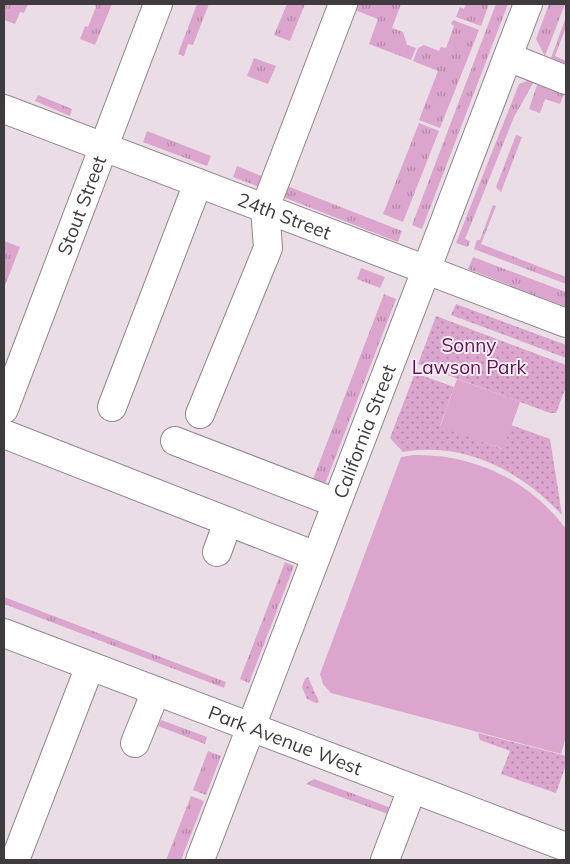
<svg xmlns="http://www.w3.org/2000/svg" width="570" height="864" font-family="Mulish,sans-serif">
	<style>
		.grass { fill: url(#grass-tufts) }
		.park { fill: url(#park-dots) }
		.pitch { fill: #dba5cd }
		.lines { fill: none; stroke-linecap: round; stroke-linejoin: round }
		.minor-casing { stroke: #91858d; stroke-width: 30 }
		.major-casing { stroke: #91858d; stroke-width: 30 }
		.minor { stroke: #fff; stroke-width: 28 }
		.major { stroke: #fff; stroke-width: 28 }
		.labels { text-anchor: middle; stroke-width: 4; stroke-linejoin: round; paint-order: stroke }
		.street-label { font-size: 19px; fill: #3f3a3d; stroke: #f7ebf4 }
		.park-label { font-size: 19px; fill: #5c1550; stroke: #f7ebf4 }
	</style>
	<defs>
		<pattern id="grass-tufts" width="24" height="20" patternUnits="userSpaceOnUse" patternTransform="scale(1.25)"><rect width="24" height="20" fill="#dba5cd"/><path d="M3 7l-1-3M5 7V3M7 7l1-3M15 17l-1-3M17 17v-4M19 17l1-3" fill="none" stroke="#b387a8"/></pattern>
		<pattern id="park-dots" width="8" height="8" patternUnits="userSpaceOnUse" patternTransform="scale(1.25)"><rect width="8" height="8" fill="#dba5cd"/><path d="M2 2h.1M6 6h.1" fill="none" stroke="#b387a8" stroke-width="1.8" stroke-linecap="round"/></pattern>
	</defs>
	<rect width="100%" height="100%" fill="#eadde6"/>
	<path class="grass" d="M 4,4 L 28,4 L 24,13 L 20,12 L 15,24 L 4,20 Z
		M 95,4 L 112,4 L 95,45 L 80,39 L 85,26 L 88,27 L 96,7 Z
		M 197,4 L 209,4 L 193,45 L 188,44 L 184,56 L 178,54 Z
		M 287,4 L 305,4 L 290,41 L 274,35 Z
		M 351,4 L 401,4 L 392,28 L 403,32 L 407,45 L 416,48 L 411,60 L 369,44 L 378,19 L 349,8 Z
		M 466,4 L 489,4 L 481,26 L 456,17 L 460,7 L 464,9 Z
		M 496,4 L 508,4 L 422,229 L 412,225 Z
		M 549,4 L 565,4 L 545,56 L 536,39 Z
		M 566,17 L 566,27 L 555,56 L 566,61 L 566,64 L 551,58 Z
		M 453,20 L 479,30 L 440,128 L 419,120 L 438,71 L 413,61 L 418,48 L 424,45 L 439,51 L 441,47 L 446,48 L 454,26 L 451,24 Z
		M 254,58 L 276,66 L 268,84 L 247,76 Z
		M 536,78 L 514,117 L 465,239 L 470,241 L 468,247 L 456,243 L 519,84 Z
		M 537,85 L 564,94 L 560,104 L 545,99 L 540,113 L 529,109 Z
		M 38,95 L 72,109 L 70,116 L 35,101 Z
		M 419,123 L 439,131 L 403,222 L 383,214 Z
		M 147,131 L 211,156 L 207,166 L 143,142 Z
		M 516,135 L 522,137 L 501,192 L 496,187 Z
		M 237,166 L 266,178 L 262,188 L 233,177 Z
		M 282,184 L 402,231 L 398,242 L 278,195 Z
		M 493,205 L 496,206 L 481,244 L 566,277 L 566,284 L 474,249 L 477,240 L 480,240 Z
		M 4,241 L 20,247 L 4,288 Z
		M 473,257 L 566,292 L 566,307 L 468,269 Z
		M 361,268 L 385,277 L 380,288 L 357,279 Z
		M 384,294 L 396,299 L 322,492 L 310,487 Z
		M 285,562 L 294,566 L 249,683 L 240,679 Z
		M 4,597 L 226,682 L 224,688 L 4,604 Z
		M 161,720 L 207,737 L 205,744 L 158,726 Z
		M 208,751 L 221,756 L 206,795 L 193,790 Z
		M 314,779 L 399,811 L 396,817 L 306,784 Z
		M 191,796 L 204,801 L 181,860 L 166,860 Z"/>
	<path class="park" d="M 456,304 L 566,345 L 566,358 L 451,315 Z
		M 436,316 L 566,365 L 566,387 L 556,413 L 550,413 L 418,364 Z
		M 415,373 L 454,387 L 440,426 L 502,449 L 511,425 L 550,439 L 562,515 C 521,471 465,441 403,452 L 390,438 Z
		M 308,677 L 319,702 L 316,703 L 307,699 L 302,687 L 305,679 Z
		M 478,733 L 566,756 L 566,765 L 556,793 L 501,774 L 510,751 L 480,740 Z"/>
	<path class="pitch" d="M 457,379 L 520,402 L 503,449 L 440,427 Z
		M 414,455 C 475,454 530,481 566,529 L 566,737 L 561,754 L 331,693 L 323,684 L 320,674 L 401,457 Z"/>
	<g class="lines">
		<g class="minor-casing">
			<g id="minor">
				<path d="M 508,57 L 566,80"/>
				<path id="s1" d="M 4,109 L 566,323"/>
				<path d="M 112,407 L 198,183"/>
				<path d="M 200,414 L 268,248 L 265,208 L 343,4"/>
				<path d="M 4,434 L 316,556"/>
				<path d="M 175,441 L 336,503"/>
				<path d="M 217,552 L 228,522"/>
				<path d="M 135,743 L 156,691"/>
				<path d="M 15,860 L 90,666"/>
				<path id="s2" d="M 200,860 L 528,4"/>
				<path d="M 385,860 L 412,789"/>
			</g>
		</g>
		<g class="major-casing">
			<g id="major">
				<path id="s3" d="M 4,409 L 158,4"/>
				<path id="s4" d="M 4,633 L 566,847"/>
			</g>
		</g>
		<use href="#minor" class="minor"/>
		<use href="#major" class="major"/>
	</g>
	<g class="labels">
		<g class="street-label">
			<text dy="7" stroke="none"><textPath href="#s3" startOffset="218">Stout Street</textPath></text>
			<text dy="7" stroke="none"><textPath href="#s1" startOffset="300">24th Street</textPath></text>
			<text dy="7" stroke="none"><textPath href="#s2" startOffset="459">California Street</textPath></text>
			<text dy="7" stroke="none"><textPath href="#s4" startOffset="301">Park Avenue West</textPath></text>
		</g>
		<g class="park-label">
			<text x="469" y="352">Sonny<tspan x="469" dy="22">Lawson Park</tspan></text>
		</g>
	</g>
	<rect width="570" height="864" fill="none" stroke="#3f3a3d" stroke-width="10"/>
</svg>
